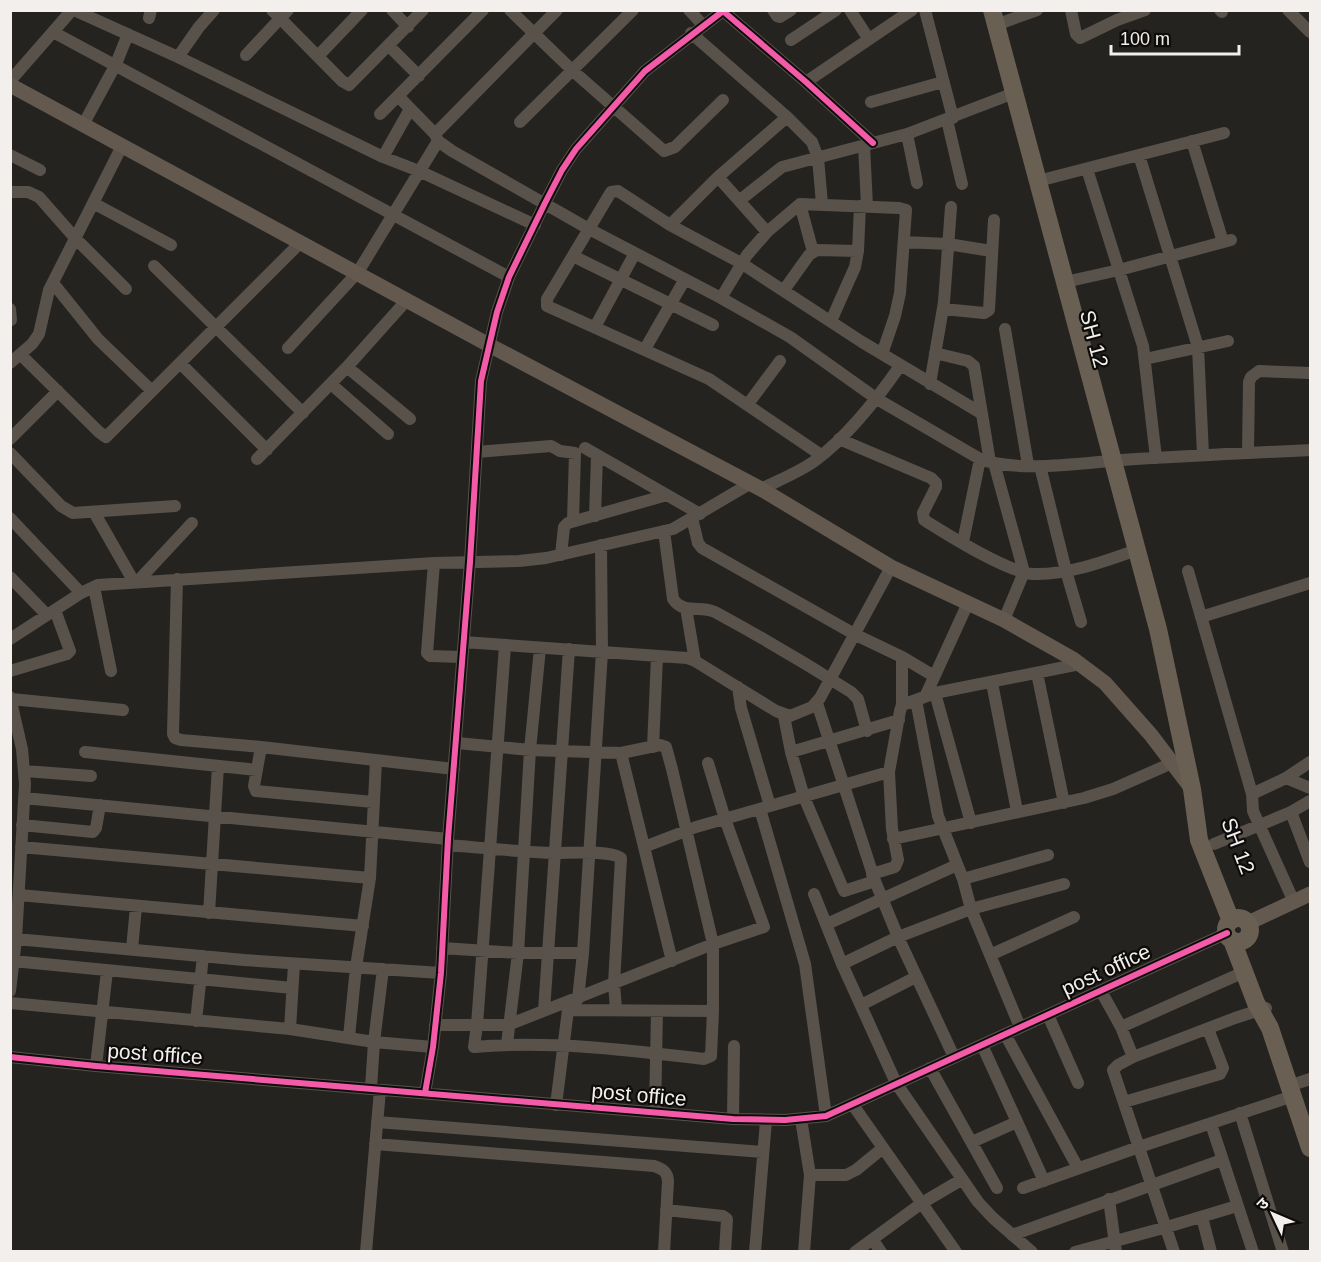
<svg xmlns="http://www.w3.org/2000/svg" width="1321" height="1262" font-family="Helvetica,'Noto Sans Devanagari',sans-serif">
	<style>
		.lines { fill: none; stroke-linecap: round; stroke-linejoin: round }
		.minor { stroke: #59524b; stroke-width: 12 }
		.major { stroke: #63594f; stroke-width: 15 }
		.highway { stroke: #6a5f53; stroke-width: 18 }
		.cycleway-casing { stroke: #0e0c0b; stroke-width: 10 }
		.cycleway { stroke: #f35aa7; stroke-width: 6 }
		.labels { text-anchor: middle; stroke-width: 4.5; stroke-linejoin: round; paint-order: stroke }
		.street-label { font-size: 21px; fill: #f2efec; stroke: #0e0c0b }
	</style>
	<rect width="100%" height="100%" fill="#252320"/>
	<g class="lines">
		<path class="minor" d="M 74,10 L 178,57 L 383,157 L 419,171 L 535,225
			M 272,10 L 342,81 L 349,85 L 423,10
			M 392,10 L 408,27
			M 510,10 L 573,71 L 664,151 L 675,147 L 723,100
			M 689,10 L 703,25
			M 773,10 L 777,16 L 780,17 L 791,10
			M 850,10 L 868,38
			M 925,10 L 953,118
			M 1071,10 L 1076,34 L 1080,38 L 1117,20 L 1145,10
			M 1220,10 L 1222,12
			M 1288,10 L 1310,32
			M 149,18 L 151,10
			M 996,25 L 1037,10
			M 53,32 L 509,277
			M 691,33 L 787,117 L 812,142 L 818,158 L 822,204
			M 791,40 L 836,10
			M 389,46 L 419,76
			M 246,55 L 288,10
			M 318,56 L 362,10
			M 178,57 L 199,27 L 214,10
			M 10,81 L 72,10
			M 806,82 L 912,10
			M 398,96 L 435,134 L 557,10
			M 871,102 L 943,82
			M 380,114 L 483,10
			M 947,120 L 962,184
			M 520,122 L 633,10
			M 83,125 L 116,64 L 128,34
			M 435,134 L 438,141 L 452,151 L 589,229 L 721,298 L 790,337 L 877,399 L 980,459 C 1018,473 1080,463 1122,460 C 1185,456 1248,453 1310,450
			M 907,134 L 917,183
			M 1192,141 L 1223,242
			M 864,145 L 867,206
			M 10,155 L 40,170
			M 1139,155 L 1198,347 L 1203,455
			M 383,157 L 410,109
			M 1087,169 L 1143,346 L 1156,458
			M 718,177 L 767,232 L 747,255 L 721,298
			M 1038,181 L 1224,133
			M 10,192 L 28,192 L 39,197 L 76,239 L 126,289
			M 740,200 L 782,167 L 907,134 L 1014,93
			M 95,204 L 171,245
			M 800,204 L 813,252
			M 670,225 L 718,177 L 787,117
			M 767,232 L 800,204 L 899,208 L 906,210 L 900,293 L 895,316 L 882,354
			M 904,242 L 948,244 L 991,251
			M 573,256 L 713,325
			M 154,266 L 303,413
			M 1065,282 L 1119,270 L 1231,240
			M 53,283 L 98,339 L 152,391
			M 784,290 L 809,255 L 817,250 L 858,251
			M 10,309 L 11,320
			M 943,309 L 984,313 L 989,310 L 994,220
			M 831,321 L 855,267 L 858,251 L 860,206
			M 595,327 L 635,253
			M 1005,329 L 1028,465
			M 288,348 L 358,272 L 438,141
			M 645,349 L 685,279
			M 935,353 L 968,361 L 974,366 L 990,462
			M 21,355 L 99,432 L 106,437 L 301,242
			M 1145,359 L 1228,341
			M 10,363 L 32,344 L 39,334 L 49,290 L 122,146
			M 180,363 L 267,450
			M 347,367 L 410,419
			M 331,384 L 388,434
			M 930,384 L 944,302 L 951,207
			M 748,404 L 780,361
			M 10,439 L 58,391
			M 839,439 L 931,478 L 936,483 L 936,487 L 923,513 L 924,520 C 948,535 1008,573 1034,574 C 1068,575 1106,561 1137,550
			M 585,448 L 700,514
			M 477,452 L 551,446 L 560,451 L 575,453 L 573,521
			M 10,453 L 61,506 L 73,513 L 175,506
			M 1248,453 L 1249,382 L 1251,377 L 1259,371 L 1310,373
			M 821,455 L 709,379 L 547,306 L 547,299 L 611,192 L 618,191 L 670,225 L 741,263 L 862,342 L 981,413
			M 257,459 L 347,367 L 406,301
			M 994,463 L 1024,572 L 1004,620
			M 1040,466 L 1066,571 L 1081,622
			M 761,489 C 779,480 800,472 816,460 C 849,435 877,399 900,366
			M 94,512 L 134,582
			M 595,516 L 597,456
			M 10,518 L 81,593
			M 692,518 L 698,543 L 702,548 L 856,635 L 902,657 L 934,676
			M 664,531 L 673,599 C 684,615 701,605 715,612 C 761,637 807,664 851,692 L 858,699 L 867,731
			M 963,542 L 980,459
			M 561,555 L 564,527 L 568,523 L 667,495
			M 434,563 L 427,653 L 430,656 L 462,657
			M 1188,571 L 1252,794
			M 10,577 L 47,615
			M 177,579 L 173,734 L 175,738 L 181,740 L 261,747 L 454,769
			M 137,582 L 192,523
			M 94,587 L 111,671
			M 686,608 L 695,661
			M 1201,617 L 1310,583
			M 10,639 L 81,593 L 98,585 L 434,563 L 519,561 L 546,558 L 673,529 L 751,483
			M 464,642 L 687,658 L 695,661 L 776,711 L 790,716 L 812,707 L 820,698 L 891,567
			M 505,646 L 477,1025 L 474,1047 C 550,1040 628,1050 704,1059 L 711,1056 L 713,1011 L 713,944 L 672,769 L 666,747 L 660,745 L 621,753 L 672,961
			M 902,657 L 902,705
			M 10,671 L 67,654 L 70,651 L 55,610
			M 1037,673 L 1064,803
			M 992,683 L 1017,811
			M 738,687 L 741,708 L 770,806
			M 935,693 L 971,823
			M 10,697 L 22,749 L 25,784 L 16,939 L 10,991
			M 925,697 L 968,603
			M 11,699 L 123,710
			M 817,703 L 875,881 L 898,937 L 954,1057
			M 784,716 L 791,752 L 804,797 L 844,891 L 875,881
			M 457,743 L 530,750 L 621,753
			M 261,747 L 254,786 L 256,791 L 373,802
			M 653,747 L 657,657
			M 85,752 L 257,770
			M 791,752 L 899,720
			M 25,771 L 91,776
			M 1286,778 L 1310,762
			M 24,798 L 448,839
			M 760,809 L 805,964 L 826,1116
			M 1291,812 L 1310,862
			M 22,825 L 93,832 L 96,828 L 100,805
			M 893,839 L 1084,798 L 1113,789 L 1172,763
			M 1214,844 L 1291,812 L 1310,801
			M 448,845 C 484,848 520,852 556,853 C 573,853 608,850 621,858 L 614,984 L 616,1009
			M 21,847 L 370,878
			M 644,847 L 696,827 L 889,772
			M 872,874 L 895,867 L 898,860 L 892,829 L 889,772 L 900,711 L 902,705 L 916,700
			M 963,879 L 1048,855
			M 814,894 L 842,964 L 896,1083 L 978,1202 L 993,1218 L 1032,1252
			M 19,895 L 363,926
			M 1294,902 L 1253,811 L 1252,794 L 1286,778 L 1310,788
			M 209,913 L 218,766
			M 827,924 L 957,865
			M 16,939 L 244,960 L 441,973
			M 442,948 L 518,953 L 583,953
			M 132,949 L 136,907
			M 990,955 L 1074,917
			M 13,961 L 292,988
			M 842,964 L 898,937 L 971,909 L 1064,884
			M 1101,991 L 1121,1027 L 1133,1057
			M 578,999 L 583,953 L 602,652 L 601,545
			M 10,1003 L 290,1029 L 374,1042 L 433,1047
			M 861,1005 L 916,977
			M 568,1010 L 713,1011
			M 544,1011 L 569,649
			M 1048,1015 L 1078,1083
			M 196,1021 L 203,956
			M 435,1025 L 508,1025 L 713,944 L 764,927 L 725,819 L 708,763
			M 1020,1027 L 971,909 L 963,879 L 938,816 L 916,700 L 935,693 L 1080,664
			M 1121,1027 L 1244,972
			M 290,1029 L 294,964
			M 1005,1034 L 1078,1168
			M 349,1037 L 356,967 L 370,878 L 376,761
			M 507,1044 L 518,953 L 530,750 L 540,648
			M 982,1045 L 1044,1181
			M 10,1057 L 96,1066 L 733,1119 L 785,1120 L 826,1116 L 1227,933
			M 96,1066 L 107,971
			M 930,1068 L 997,1188
			M 1289,1086 L 1310,1079
			M 371,1088 L 374,1042 L 383,969
			M 425,1093 L 433,1047 L 441,973 L 448,839 L 470,562 L 481,381 L 497,312 L 509,277 L 545,203 L 562,170 L 576,149 L 645,71 L 723,11 L 806,82 L 873,143
			M 1124,1102 L 1220,1074 L 1223,1068 L 1208,1029
			M 556,1105 L 569,1002
			M 853,1105 L 956,1252
			M 655,1112 L 657,1011
			M 1240,1113 L 1283,1252
			M 733,1119 L 734,1046
			M 801,1119 L 810,1175 L 804,1252
			M 377,1122 L 763,1152
			M 1211,1124 L 1253,1252
			M 972,1142 L 1017,1122
			M 375,1144 L 654,1166 C 663,1169 668,1172 668,1182 L 664,1252
			M 810,1175 L 846,1175 L 856,1170 L 883,1148
			M 1023,1188 L 1139,1147 L 1293,1096
			M 1109,1199 L 1116,1252
			M 666,1210 L 723,1216 L 727,1219 L 725,1252
			M 1202,1217 L 1211,1252
			M 1012,1235 L 1222,1160
			M 870,1241 L 922,1203 L 961,1180
			M 366,1252 L 380,1090
			M 755,1252 L 766,1121
			M 855,1252 L 870,1241 L 875,1243 L 881,1252
			M 1075,1252 L 1167,1227 L 1237,1206
			M 1174,1252 L 1113,1070 L 1118,1065 L 1133,1057 L 1235,1018 L 1266,1008"/>
		<path class="major" d="M 10,85 L 489,345 L 761,489 L 891,567 L 1004,620 L 1073,659 L 1105,683 L 1151,735 L 1192,789
			M 1248,923 L 1310,894"/>
		<path class="highway" d="M 992,10 L 1158,629 L 1192,789 L 1199,840 L 1231,921
			M1226 930a12 12 0 1 1 24 0a12 12 0 1 1-24 0Z
			M 1232,940 L 1256,1003 L 1270,1028 L 1310,1148"/>
		<g class="cycleway-casing">
			<path id="cycleway" d="M 10,1057 L 96,1066 L 733,1119 L 785,1120 L 826,1116 L 1227,933
				M 425,1093 L 433,1047 L 441,973 L 448,839 L 470,562 L 481,381 L 497,312 L 509,277 L 545,203 L 562,170 L 576,149 L 645,71 L 723,11 L 806,82 L 873,143"/>
		</g>
		<use href="#cycleway" class="cycleway"/>
	</g>
	<g class="labels">
		<g class="street-label">
			<text transform="translate(1094 339) rotate(75)" y="7">SH 12</text>
			<text transform="translate(1238 846) rotate(69)" y="7">SH 12</text>
			<text transform="translate(1106 970) rotate(-25)" y="7">post office</text>
			<text transform="translate(155 1054) rotate(4)" y="7">post office</text>
			<text transform="translate(639 1095) rotate(5)" y="7">post office</text>
		</g>
	</g>
	<rect width="1321" height="1262" fill="none" stroke="#f2efec" stroke-width="24"/>
	<g transform="translate(1273 1214) rotate(314)" stroke="#0e0c0b" stroke-width="4.5" paint-order="stroke">
	<path d="M0-4.5L10 22L0 15L-10 22Z" fill="#f2efec"/>
	<text y="-9" font-size="16" font-weight="bold" text-anchor="middle" fill="#f2efec">उ</text>
	</g>
	<path d="M1111 45v9h128v-9" fill="none" stroke="#f2efec" stroke-width="3"/>
	<text x="1120" y="45" font-size="18" fill="#f2efec" stroke="#0e0c0b" stroke-width="4.5" paint-order="stroke">100 m</text>
</svg>
